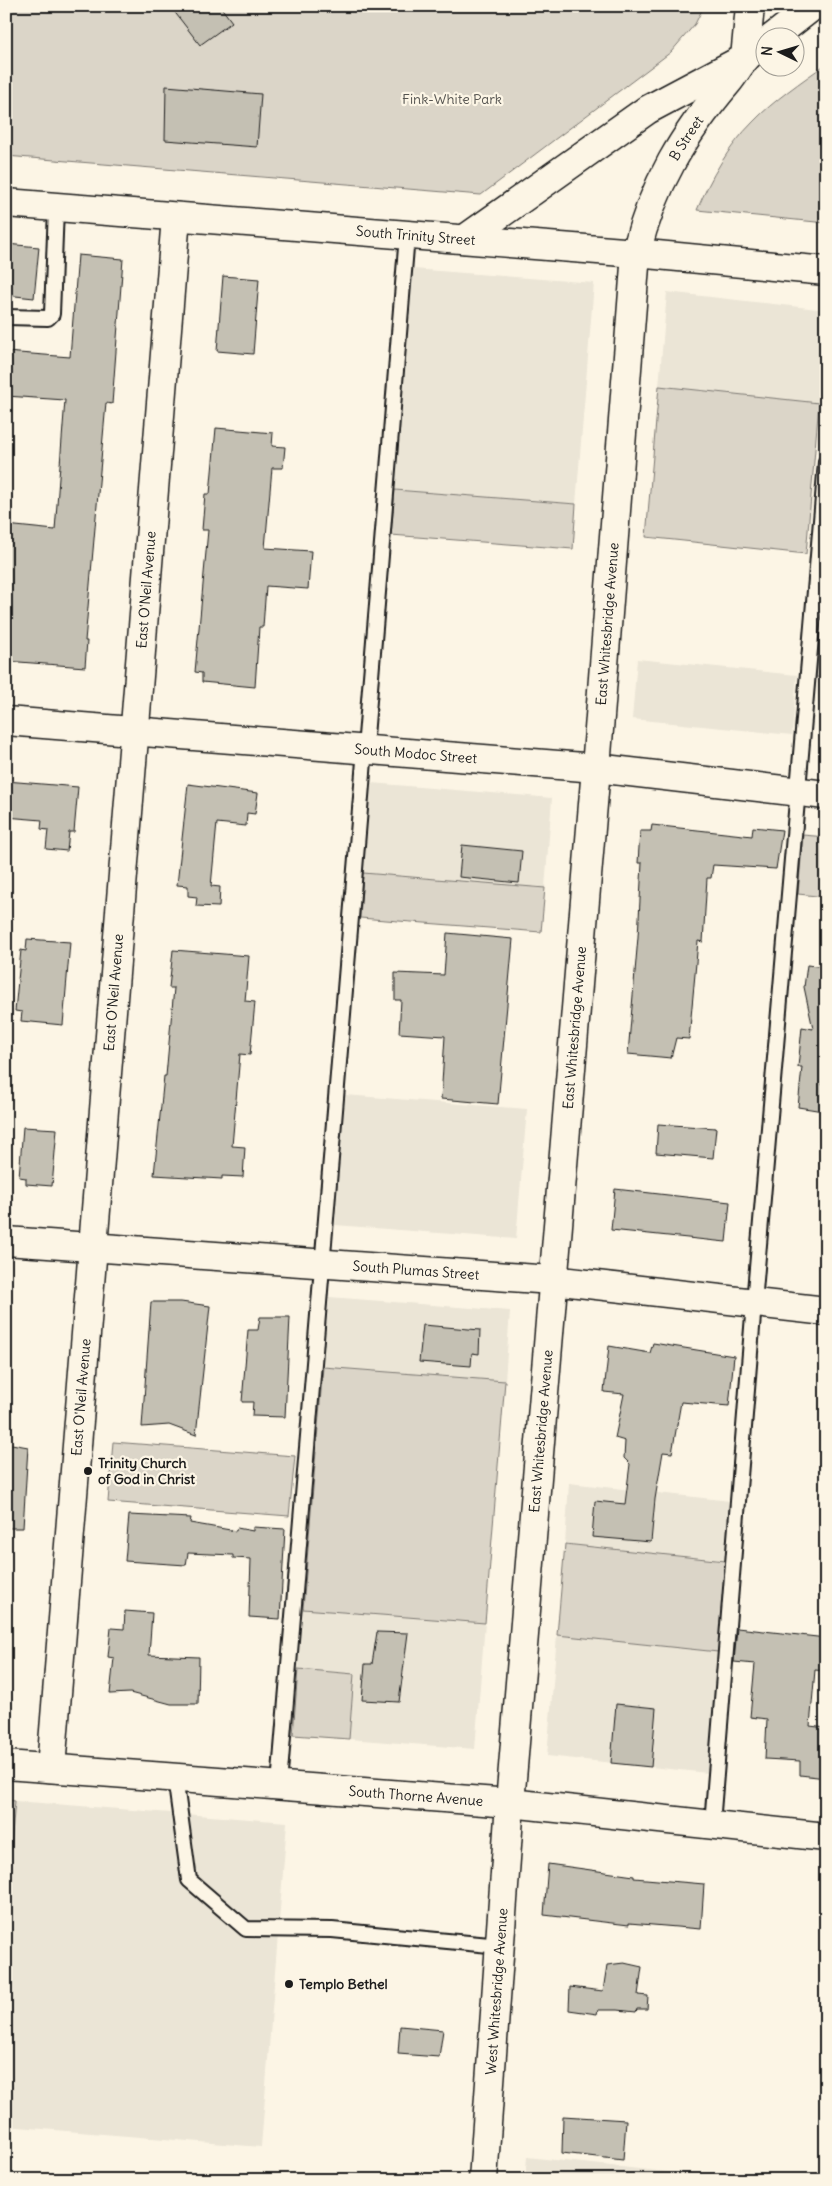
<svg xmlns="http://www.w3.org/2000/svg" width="832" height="2186" font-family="Delius,sans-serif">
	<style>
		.built { fill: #ebe5d6 }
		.green { fill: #dbd5c8; stroke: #7c7872 }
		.building { fill: #c4c0b3; stroke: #1c1c1c }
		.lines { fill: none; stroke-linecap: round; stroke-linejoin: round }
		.service-casing { stroke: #1c1c1c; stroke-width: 18 }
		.minor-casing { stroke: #1c1c1c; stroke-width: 31 }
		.tertiary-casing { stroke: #1c1c1c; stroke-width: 31 }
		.secondary-casing { stroke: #1c1c1c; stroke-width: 31 }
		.service { stroke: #fcf5e5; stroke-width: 14 }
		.minor { stroke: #fcf5e5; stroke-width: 28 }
		.tertiary { stroke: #fcf5e5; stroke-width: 28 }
		.secondary { stroke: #fcf5e5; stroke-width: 28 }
		.poi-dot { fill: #1c1c1c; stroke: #fcf5e5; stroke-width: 2 }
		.labels { text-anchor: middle; stroke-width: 4.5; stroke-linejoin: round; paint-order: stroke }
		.park-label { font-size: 14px; fill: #555450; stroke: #fcf5e5 }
		.street-label { font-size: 14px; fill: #1c1c1c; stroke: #fcf5e5 }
		.poi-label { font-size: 14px; font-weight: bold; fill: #1c1c1c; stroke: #fcf5e5; text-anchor: start }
	</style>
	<rect width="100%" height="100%" fill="#fcf5e5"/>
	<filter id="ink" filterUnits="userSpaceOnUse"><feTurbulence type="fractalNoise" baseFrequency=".02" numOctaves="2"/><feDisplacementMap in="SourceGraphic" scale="10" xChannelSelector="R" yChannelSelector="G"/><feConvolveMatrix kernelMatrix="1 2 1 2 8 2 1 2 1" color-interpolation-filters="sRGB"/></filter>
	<g filter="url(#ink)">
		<path class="built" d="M 413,269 L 594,283 L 576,504 L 395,490 Z
			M 667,292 L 826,310 L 819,403 L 659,386 Z
			M 637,659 L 797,675 L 792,735 L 632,719 Z
			M 371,783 L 552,798 L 545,888 L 363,873 Z
			M 345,1095 L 527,1109 L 516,1239 L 335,1225 Z
			M 329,1297 L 510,1311 L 505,1381 L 323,1367 Z
			M 569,1483 L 730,1501 L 725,1561 L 565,1544 Z
			M 303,1609 L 485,1623 L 475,1749 L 349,1739 L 354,1674 L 298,1669 Z
			M 557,1635 L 718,1652 L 708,1773 L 547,1756 Z
			M 15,1801 L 287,1822 L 261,2147 L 6,2126 L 6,1904 Z
			M 527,2157 L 686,2174 L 685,2180 L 525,2180 Z"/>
		<path class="green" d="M 6,6 L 704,6 L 695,24 L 671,52 L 481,195 L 6,156 Z
			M 826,64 L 826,223 L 697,210 C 711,177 728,147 753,122 C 774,100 801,82 826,64 Z
			M 659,386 L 819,403 L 806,554 L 646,537 Z
			M 395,490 L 576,504 L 573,549 L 391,535 Z
			M 826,557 L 826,678 L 816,677 Z
			M 803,835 L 826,837 L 826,897 L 798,894 Z
			M 363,873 L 545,888 L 541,932 L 360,918 Z
			M 323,1367 L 505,1381 L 485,1623 L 303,1609 Z
			M 113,1442 L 295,1456 L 289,1516 L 108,1502 Z
			M 565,1544 L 725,1561 L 718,1652 L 557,1635 Z
			M 298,1669 L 354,1674 L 349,1739 L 293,1735 Z
			M 6,1800 L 15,1801 L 6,1903 Z"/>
		<path class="building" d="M 170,6 L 220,6 L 232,22 L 200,45 Z
			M 166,86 L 261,94 L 257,147 L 165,140 Z
			M 6,244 L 39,247 L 34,298 L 6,295 Z
			M 78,255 L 123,259 L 112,404 L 106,403 L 85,641 L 87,641 L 85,667 L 6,661 L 6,525 L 55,530 L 65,400 L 6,396 L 6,352 L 70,357 Z
			M 223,276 L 259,279 L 253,354 L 217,351 Z
			M 216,428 L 273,433 L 272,446 L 285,447 L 283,468 L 272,468 L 265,548 L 311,551 L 308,589 L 266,586 L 263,627 L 259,627 L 255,687 L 202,682 L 202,673 L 195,672 L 208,530 L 202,530 L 205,494 L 210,494 Z
			M 6,781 L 78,787 L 74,832 L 69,832 L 67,851 L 46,849 L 48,830 L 41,829 L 42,820 L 6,817 Z
			M 188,784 L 258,793 L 255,814 L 247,813 L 246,826 L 217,823 L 211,886 L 220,887 L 219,907 L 196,906 L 197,897 L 188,896 L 188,886 L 177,885 Z
			M 652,825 L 752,836 L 753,827 L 782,830 L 776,869 L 713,865 L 711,878 L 707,878 L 703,942 L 698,941 L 689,1039 L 676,1038 L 671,1058 L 628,1054 L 638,937 L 642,863 L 638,863 L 640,831 L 651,831 Z
			M 462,845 L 522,851 L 519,883 L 459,877 Z
			M 447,933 L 513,939 L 498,1104 L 441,1099 L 445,1036 L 399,1033 L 401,1000 L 395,1000 L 395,973 L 444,975 Z
			M 27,939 L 70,942 L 63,1025 L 21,1021 L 22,1012 L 15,1011 L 21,950 L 26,951 Z
			M 173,950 L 249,956 L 245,1001 L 255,1002 L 250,1055 L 240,1054 L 232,1146 L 245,1147 L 243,1177 L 222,1176 L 222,1179 L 154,1175 L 164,1076 L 166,1076 L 174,988 L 169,988 Z
			M 807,965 L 826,967 L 826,1051 L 822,1085 L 826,1086 L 826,1088 L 823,1111 L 798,1107 L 802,1067 L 798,1067 L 802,1027 L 813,1029 L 804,987 Z
			M 658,1124 L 716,1128 L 713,1158 L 656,1153 Z
			M 23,1127 L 57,1129 L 52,1186 L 26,1184 L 26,1178 L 19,1177 Z
			M 615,1189 L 730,1202 L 726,1242 L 611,1230 Z
			M 151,1302 L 181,1302 L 210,1306 L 196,1435 L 169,1425 L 142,1427 Z
			M 260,1317 L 290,1317 L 285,1417 L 252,1416 L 253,1402 L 242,1402 L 248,1330 L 258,1330 Z
			M 423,1325 L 480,1330 L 479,1354 L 472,1353 L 471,1366 L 419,1362 Z
			M 653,1343 L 734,1356 L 729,1406 L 681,1402 L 672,1453 L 663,1452 L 655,1499 L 651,1542 L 592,1537 L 595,1501 L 625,1504 L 630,1464 L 624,1458 L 625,1441 L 615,1438 L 624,1394 L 604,1392 L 609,1346 L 650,1353 Z
			M 6,1443 L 28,1447 L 23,1528 L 6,1528 Z
			M 129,1515 L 191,1518 L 190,1523 L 236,1531 L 237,1528 L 253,1531 L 253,1527 L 285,1529 L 280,1619 L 249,1617 L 251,1559 L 233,1558 L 233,1555 L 188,1553 L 186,1565 L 125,1561 Z
			M 125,1611 L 152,1613 L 149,1655 L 199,1657 L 198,1704 L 171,1704 L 130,1693 L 110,1694 L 114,1658 L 108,1657 L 111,1628 L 124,1629 Z
			M 737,1628 L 826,1638 L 826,1671 L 815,1670 L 810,1726 L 826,1728 L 826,1778 L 800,1775 L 800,1761 L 765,1759 L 767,1719 L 750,1717 L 755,1664 L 734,1662 Z
			M 377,1632 L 408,1633 L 399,1702 L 362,1700 L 365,1664 L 372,1664 Z
			M 616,1704 L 656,1708 L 651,1767 L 611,1763 Z
			M 548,1864 L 634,1876 L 634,1878 L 704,1884 L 701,1929 L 629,1923 L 629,1925 L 544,1915 Z
			M 624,1963 L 642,1967 L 638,1995 L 648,1996 L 647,2009 L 637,2009 L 636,2012 L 618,2010 L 598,2010 L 597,2014 L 569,2010 L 570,1987 L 603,1991 L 607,1965 Z
			M 400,2026 L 443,2030 L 439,2057 L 398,2054 Z
			M 563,2116 L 626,2120 L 623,2160 L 562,2153 Z"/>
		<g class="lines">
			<g class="service-casing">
				<path id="service" d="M 6,317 L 48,318 L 52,314 L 56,208
					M 175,1777 L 189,1880 L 246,1929 L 332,1930 L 500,1946
					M 279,1785 C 320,1269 366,752 407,235
					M 712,1824 L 754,1303 L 826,462"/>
			</g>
			<g class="minor-casing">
				<g id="minor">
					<path id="s1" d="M 6,721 L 596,768 L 826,795"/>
					<path id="s2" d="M 6,1241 L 552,1280 L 826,1311"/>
					<path id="s3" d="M 51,1768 L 176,217"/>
				</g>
			</g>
			<g class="tertiary-casing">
				<g id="tertiary">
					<path id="s4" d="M 6,203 L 636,253 L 826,271"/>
					<path id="s5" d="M 6,1765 L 510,1803"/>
				</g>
			</g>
			<g class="secondary-casing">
				<g id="secondary">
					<path d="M 772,38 L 813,6"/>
					<path d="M 465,239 L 647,110 L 745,58 L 750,6"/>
					<path d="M 510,1803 L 826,1837"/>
					<path id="s6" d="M 483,2180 L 510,1803 L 596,768 L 636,253 C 653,185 683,135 728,82 C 734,75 738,67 744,60 C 749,53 758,48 764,43"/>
				</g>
			</g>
			<use href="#service" class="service"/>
			<use href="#minor" class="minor"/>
			<use href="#tertiary" class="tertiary"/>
			<use href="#secondary" class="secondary"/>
		</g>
	</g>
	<g class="poi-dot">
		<circle cx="88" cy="1471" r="5"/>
		<circle cx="289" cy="1984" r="5"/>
	</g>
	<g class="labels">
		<g class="park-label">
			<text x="452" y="104">Fink-White Park</text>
		</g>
		<g class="street-label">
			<text dy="5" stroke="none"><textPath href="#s6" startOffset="2059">B Street</textPath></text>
			<text dy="5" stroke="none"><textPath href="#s4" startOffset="411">South Trinity Street</textPath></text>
			<text dy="5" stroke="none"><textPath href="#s3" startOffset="1182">East O'Neil Avenue</textPath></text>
			<text dy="5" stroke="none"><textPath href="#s6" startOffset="1561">East Whitesbridge Avenue</textPath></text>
			<text dy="5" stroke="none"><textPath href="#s1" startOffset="411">South Modoc Street</textPath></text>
			<text dy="5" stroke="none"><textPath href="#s3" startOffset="778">East O'Neil Avenue</textPath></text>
			<text dy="5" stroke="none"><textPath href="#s6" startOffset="1156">East Whitesbridge Avenue</textPath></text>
			<text dy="5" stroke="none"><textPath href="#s2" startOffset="411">South Plumas Street</textPath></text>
			<text dy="5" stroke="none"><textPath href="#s3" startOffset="372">East O'Neil Avenue</textPath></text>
			<text dy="5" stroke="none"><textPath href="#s6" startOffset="751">East Whitesbridge Avenue</textPath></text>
			<text dy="5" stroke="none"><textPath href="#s5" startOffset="411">South Thorne Avenue</textPath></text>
			<text dy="5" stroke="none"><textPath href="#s6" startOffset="189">West Whitesbridge Avenue</textPath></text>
		</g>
		<g class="poi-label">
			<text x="98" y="1468">Trinity Church<tspan x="98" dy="16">of God in Christ</tspan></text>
			<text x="299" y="1989">Templo Bethel</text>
		</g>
	</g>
	<rect width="832" height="2186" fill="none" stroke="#fcf5e5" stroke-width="25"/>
	<rect x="12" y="12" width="807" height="2161" fill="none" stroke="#1c1c1c" stroke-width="2" filter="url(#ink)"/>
	<g transform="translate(780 52) rotate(275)"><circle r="24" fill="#fcf5e5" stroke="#a29e95"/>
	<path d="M0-4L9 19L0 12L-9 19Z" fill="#1c1c1c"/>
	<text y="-8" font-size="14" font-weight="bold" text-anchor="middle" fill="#1c1c1c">N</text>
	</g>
</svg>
